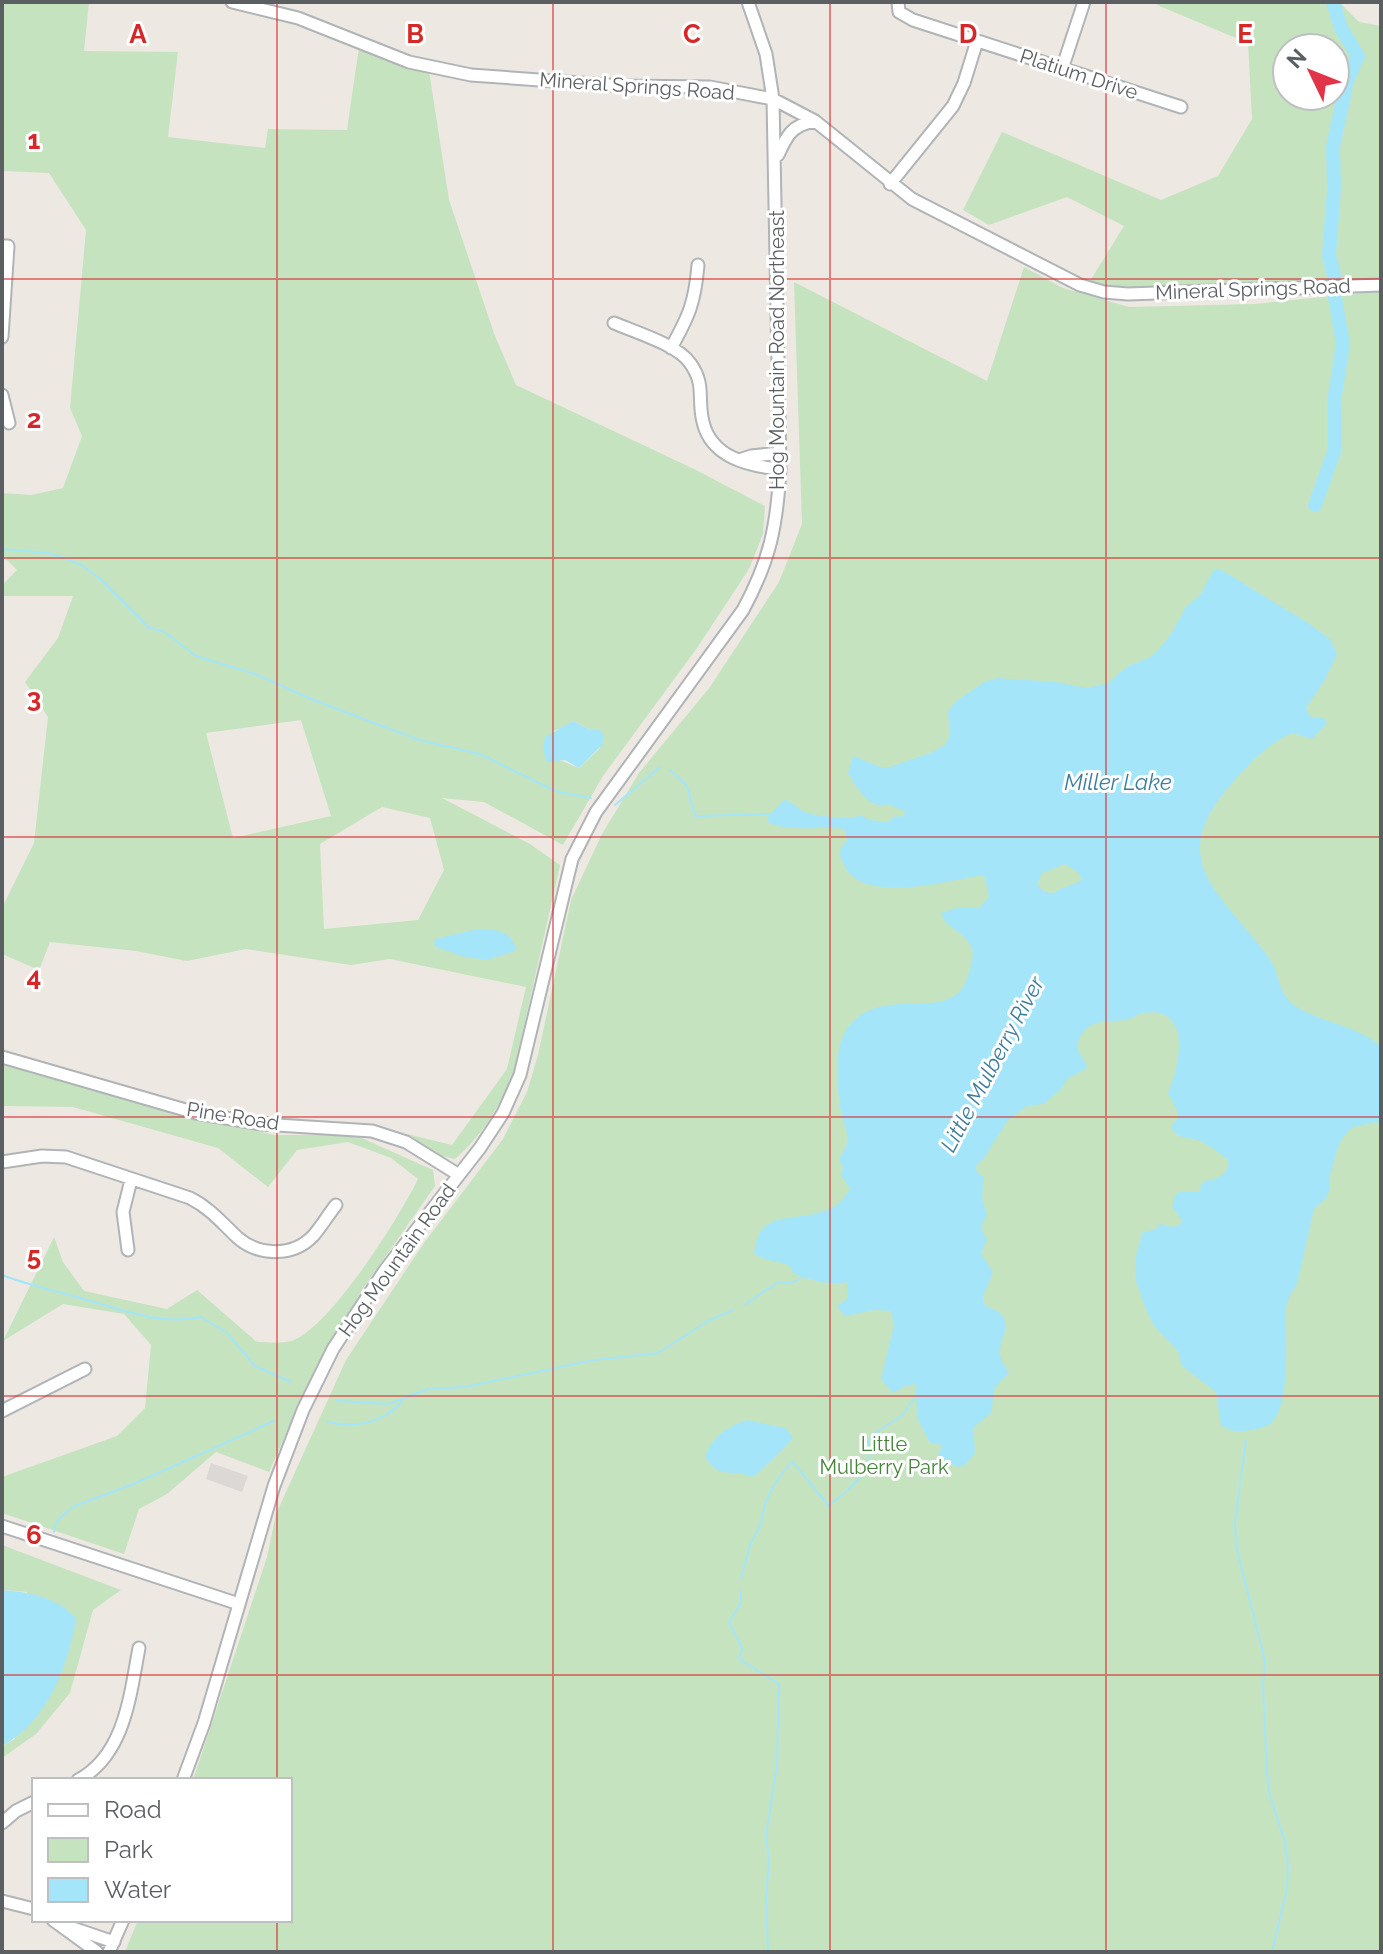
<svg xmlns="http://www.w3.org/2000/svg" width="1383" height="1954" font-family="Raleway,sans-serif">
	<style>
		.industrial { fill: #dbd8d5 }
		.green { fill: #c6e3c0; fill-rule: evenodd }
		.water { fill: #a4e5fa; fill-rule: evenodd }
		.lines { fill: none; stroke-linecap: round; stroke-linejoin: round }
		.stream { stroke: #a4e5fa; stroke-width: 2 }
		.river { stroke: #a4e5fa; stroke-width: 14 }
		.minor-casing { stroke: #b0b4b7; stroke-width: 15 }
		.minor { stroke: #fff; stroke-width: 11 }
		.grid { fill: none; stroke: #d62828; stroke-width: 2; stroke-opacity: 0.55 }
		.labels { text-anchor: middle; stroke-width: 6; stroke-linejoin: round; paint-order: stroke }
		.street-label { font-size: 20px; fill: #5b5f62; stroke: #fff }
		.park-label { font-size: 20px; fill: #448339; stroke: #fff }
		.water-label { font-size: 22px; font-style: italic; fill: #3d7c9a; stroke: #fff }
		.grid-label { font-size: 26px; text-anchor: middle; font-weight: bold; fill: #d62828; stroke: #fff; stroke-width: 6; stroke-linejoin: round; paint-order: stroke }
	</style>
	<rect width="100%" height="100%" fill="#ede8e2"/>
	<path class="industrial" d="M 211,1463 L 248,1476 L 242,1492 L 206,1479 Z"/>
	<path class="green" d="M 2,2 L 89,2 L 84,51 L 178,52 L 168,137 L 265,148 L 268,129 L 347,130 L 359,47 L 429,71 L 449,200 L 495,336 L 516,385 L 694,469 L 765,506 L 763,534 L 749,569 L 697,648 L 603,776 L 563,845 L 484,802 L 442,798 L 530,844 L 560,865 L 513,1075 C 499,1107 482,1136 455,1159 L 442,1156 L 407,1134 L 452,1145 L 507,1069 L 526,987 L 390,959 L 351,965 L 246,949 L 187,961 L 136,951 L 50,942 L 39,970 L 2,954 L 2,908 L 34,843 L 48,717 L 25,682 L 58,638 L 73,596 L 5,596 L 2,593 L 2,585 L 17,570 L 2,555 L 2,493 L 31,495 L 63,488 L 82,436 L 70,408 L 86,230 L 49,173 L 2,171 ZM 301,720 L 331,816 L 233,838 L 206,733 ZM 573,721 L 591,730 L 600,730 L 600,748 L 579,768 L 559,760 L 553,731 L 563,728 ZM 382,807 L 430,818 L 444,870 L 418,920 L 324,929 L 320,844 Z
		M 1158,2 L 1339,2 L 1359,22 L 1381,26 L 1381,279 L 1236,287 L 1111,287 L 1090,281 L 1124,226 L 1067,197 L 989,225 L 963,210 L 1002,132 L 1161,200 L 1218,176 L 1252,119 L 1248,43 L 1157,5 ZM 1287,48 L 1335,48 L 1335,96 L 1287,96 Z
		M 1024,267 L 1063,288 L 1129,307 L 1254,304 L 1381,291 L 1381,1952 L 125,1952 L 138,1920 L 290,1920 L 290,1780 L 193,1780 L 267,1557 L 276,1514 L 346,1360 L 424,1243 L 503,1139 L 527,1092 L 538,1055 L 571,900 L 602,834 L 639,773 L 710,687 L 779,582 L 802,524 L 794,282 L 987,381 Z
		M 2,1064 L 179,1115 L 275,1135 L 355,1135 L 433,1170 L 435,1186 L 364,1287 L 317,1365 L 269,1472 L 216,1452 L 167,1494 L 139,1509 L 124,1554 L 2,1513 L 2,1477 L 117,1436 L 145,1408 L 151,1345 L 124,1314 L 63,1304 L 3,1341 L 54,1237 L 63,1262 L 84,1291 L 167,1309 L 197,1290 L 257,1342 C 267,1342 284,1344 294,1340 C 332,1324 399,1218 418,1179 L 391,1158 L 348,1142 L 297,1150 L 268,1187 L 218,1148 L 73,1107 L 2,1106 Z
		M 2,1545 L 121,1590 L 93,1610 L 70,1693 L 36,1734 L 2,1758 L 2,1746 L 15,1739 L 27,1592 L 2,1590 Z"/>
	<path class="water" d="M 1214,569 L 1220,569 L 1308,623 L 1330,639 L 1337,654 L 1326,678 L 1306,708 L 1311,718 L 1323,717 L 1327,723 L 1312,739 L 1293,733 C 1269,742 1249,764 1232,783 C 1162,863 1222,892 1269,958 C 1280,973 1278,994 1294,1005 C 1321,1024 1357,1024 1381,1047 L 1381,1121 L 1352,1127 L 1340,1142 L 1329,1178 L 1330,1187 L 1327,1197 L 1314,1209 L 1297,1284 L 1290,1295 L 1286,1307 C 1285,1335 1291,1398 1274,1420 C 1269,1427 1260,1428 1251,1430 C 1241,1432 1230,1432 1221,1425 L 1216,1392 L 1182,1366 L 1178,1351 L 1155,1327 L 1147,1312 L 1135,1279 L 1136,1256 L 1142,1233 L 1156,1229 L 1160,1224 L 1172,1227 L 1181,1224 L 1182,1220 L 1172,1207 L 1175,1195 L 1180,1192 L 1200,1192 L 1201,1183 C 1216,1177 1228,1180 1228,1159 C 1219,1154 1210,1145 1200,1141 C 1188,1136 1179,1141 1171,1127 L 1178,1118 L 1177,1110 L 1168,1093 C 1180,1066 1193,1005 1143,1013 C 1136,1014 1133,1019 1126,1020 C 1108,1022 1087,1018 1079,1040 C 1074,1053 1085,1057 1087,1068 L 1067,1079 L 1061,1089 L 1044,1104 L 1027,1106 L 1007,1121 L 985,1157 L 976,1166 L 977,1173 L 984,1177 L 982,1198 L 987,1215 L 981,1227 L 987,1240 L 981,1253 L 993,1273 L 983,1296 L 984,1304 C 989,1309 996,1309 1000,1313 C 1012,1325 1001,1338 1000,1350 C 999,1359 1005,1366 1009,1373 L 995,1387 L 991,1413 L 973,1428 L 975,1453 L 965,1465 L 957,1467 L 938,1456 L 942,1445 L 930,1443 L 917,1417 L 916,1384 L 905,1386 L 893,1393 L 881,1379 L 894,1325 L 891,1311 L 874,1310 L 845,1316 L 837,1306 L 848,1298 L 847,1282 C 828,1286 811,1280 793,1273 L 790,1266 C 780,1261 762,1261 754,1253 C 756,1248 756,1240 759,1234 C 774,1205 831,1230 850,1188 L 841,1175 L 843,1167 L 839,1159 C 842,1154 846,1148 847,1142 C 849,1133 843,1122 841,1112 C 837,1089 833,1049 847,1029 C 882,979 955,1030 969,973 C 971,966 974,955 972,949 C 967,932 945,929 941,913 L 960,907 L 980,907 L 989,897 L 985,877 L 982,875 C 948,881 865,904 845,867 C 839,855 837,851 847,841 L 845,829 C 820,826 792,832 769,823 L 767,818 L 784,800 C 794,802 793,806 801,810 C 810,816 852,821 860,815 L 870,820 L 888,822 L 895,816 L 903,817 L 906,812 L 888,804 C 869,811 857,787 848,773 L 853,756 L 881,767 L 890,767 L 933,752 L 946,744 L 950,735 L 948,713 L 954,703 L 984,682 L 997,678 L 1055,682 L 1087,688 L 1108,683 L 1128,666 L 1149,658 L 1159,649 L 1172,633 L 1186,607 L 1201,594 ZM 1065,864 L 1079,873 L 1082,880 C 1072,886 1063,886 1054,893 L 1044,892 L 1037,884 L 1042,873 Z
		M 573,721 L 591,730 L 600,730 L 604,737 L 602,745 L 579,768 L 565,760 L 547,762 L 543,750 L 545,737 Z
		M 478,929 C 496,930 508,929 516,947 L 515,951 L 487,960 L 461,956 L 434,946 L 435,939 Z
		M 747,1420 L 785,1428 L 793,1437 C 790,1443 758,1474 752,1477 C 731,1468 719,1481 705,1456 C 714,1436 726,1427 747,1420 Z
		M 2,1590 C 30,1592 56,1597 76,1618 C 68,1667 47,1722 2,1746 Z"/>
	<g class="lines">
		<path class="stream" d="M 2,549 L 49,553 L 82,565 L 99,578 L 149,628 L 163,631 L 196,656 L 255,674 L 311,699 L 419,740 L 480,754 L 555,791 L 591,798
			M 670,770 L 687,786 L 695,816 L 771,814
			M 615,805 L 660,767
			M 2,1275 C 27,1285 54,1290 80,1298 C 120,1309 160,1326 201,1317 L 227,1333 L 255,1366 L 291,1382
			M 744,1305 L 777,1283 L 795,1282 L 801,1277
			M 337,1401 L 389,1404 L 428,1389 L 465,1387 L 594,1360 L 658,1353 L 708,1321 L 733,1310
			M 327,1422 C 356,1428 381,1424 402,1402
			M 1246,1441 L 1235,1521 L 1236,1546 L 1265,1661 L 1263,1685 L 1267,1773 L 1269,1792 L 1285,1842 L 1288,1865 L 1287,1889 L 1272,1952
			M 54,1532 L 56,1522 L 72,1507 L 136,1483 L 274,1421
			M 741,1580 L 750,1545 L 761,1524 L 765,1504 L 773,1486 L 792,1461 L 829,1506 C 851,1485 876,1474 868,1442 L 875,1433 L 903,1415 L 918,1392
			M 741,1591 L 741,1603 L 729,1622 L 742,1648 L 739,1659 L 779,1684 L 777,1765 L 766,1835 L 769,1861 L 766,1899 L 768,1952"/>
		<path class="river" d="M 1333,2 L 1341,28 L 1358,56 L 1347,81 L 1333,147 L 1334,190 L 1329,255 L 1334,276
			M 1315,505 L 1334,452 L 1334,402 L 1343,344 L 1334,292"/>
		<g class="minor-casing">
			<path id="minor" d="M 232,2 L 298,18 L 409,62 L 471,75 L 622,86 L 710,87 L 773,99 L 815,121 L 912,199 L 1080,285 L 1104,292 L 1128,294 L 1381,285
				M 898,2 L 899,12 L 913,20 L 1181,107
				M 1062,69 L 1084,2
				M 778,155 C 787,135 792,125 815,121
				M 890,184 L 953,106 L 964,83 L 977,41
				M 2,246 L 8,246 L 2,337
				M 614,323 C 635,332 678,345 690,363 C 706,385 697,398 703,422 C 711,457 748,466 780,469
				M 671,348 C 689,316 695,302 698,265
				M 2,395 L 9,423
				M 742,459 L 751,456 L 780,453
				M 2,1057 L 196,1113 L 261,1124 L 372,1131 L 406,1142 L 459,1175
				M 2,1162 L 42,1156 L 66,1157 L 190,1198 C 210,1208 222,1223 238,1238 C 259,1256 293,1257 313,1236 C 321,1227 328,1215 336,1205
				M 128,1250 L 123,1212 L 131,1180
				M 2,1411 L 85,1369
				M 2,1526 L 239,1604
				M 78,1780 C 125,1755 130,1695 139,1648
				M 183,1780 L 204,1723 L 274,1486 L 303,1410 L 333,1349 L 385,1270 L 480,1148 L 503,1113 L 520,1075 L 572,859 L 596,812 L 743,610 C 770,560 777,526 780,469 L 773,99 L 766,54 L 748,2
				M 2,1823 L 16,1811 L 34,1802
				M 2,1901 L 34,1909
				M 53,1920 L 97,1952
				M 61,1924 L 114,1942
				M 109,1952 L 123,1920"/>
		</g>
		<use href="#minor" class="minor"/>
	</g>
	<path class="grid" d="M 277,2 L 277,1780M 553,2 L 553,1952M 830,2 L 830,1952M 1106,2 L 1106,1952M 2,279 L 1381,279M 2,558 L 1381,558M 2,837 L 1381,837M 2,1117 L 1381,1117M 2,1396 L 1381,1396M 2,1675 L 1381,1675M 277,1920 L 277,1952"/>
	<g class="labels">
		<g class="street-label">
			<text transform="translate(1079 74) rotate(18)" y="7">Platium Drive</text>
			<text transform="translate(637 86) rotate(4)" y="7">Mineral Springs Road</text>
			<text transform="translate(1253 289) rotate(-2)" y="7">Mineral Springs Road</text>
			<text transform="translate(777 350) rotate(-90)" y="7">Hog Mountain Road Northeast</text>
			<text transform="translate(233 1116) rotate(9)" y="7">Pine Road</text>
			<text transform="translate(397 1260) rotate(-54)" y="7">Hog Mountain Road</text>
		</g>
		<g class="park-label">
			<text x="884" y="1451">Little<tspan x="884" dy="23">Mulberry Park</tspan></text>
		</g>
		<g class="water-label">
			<text x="1118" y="790">Miller Lake</text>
			<text transform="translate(992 1064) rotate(-62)" y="8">Little Mulberry River</text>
		</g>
	</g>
	<g class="grid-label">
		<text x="138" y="43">A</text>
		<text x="415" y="43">B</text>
		<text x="692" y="43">C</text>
		<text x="968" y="43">D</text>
		<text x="1245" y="43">E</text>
		<text x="34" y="149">1</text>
		<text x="34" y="428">2</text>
		<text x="34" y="707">3</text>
		<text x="34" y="986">4</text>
		<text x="34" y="1265">5</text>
		<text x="34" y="1544">6</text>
	</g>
	<rect width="1383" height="1954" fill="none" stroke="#5b5f62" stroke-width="8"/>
	<rect x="32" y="1778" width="260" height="144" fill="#ffffff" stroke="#bdbfc0" stroke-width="2"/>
	<rect x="48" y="1804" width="40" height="12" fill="#ffffff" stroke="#bdbfc0" stroke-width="2"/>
	<text x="104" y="1818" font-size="24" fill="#5b5f62">Road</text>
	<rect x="48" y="1838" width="40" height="24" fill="#c6e3c0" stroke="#bdbfc0" stroke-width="2"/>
	<text x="104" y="1858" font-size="24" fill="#5b5f62">Park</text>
	<rect x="48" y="1878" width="40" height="24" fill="#a4e5fa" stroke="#bdbfc0" stroke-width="2"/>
	<text x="104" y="1898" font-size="24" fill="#5b5f62">Water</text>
	<g transform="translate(1311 72) rotate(313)"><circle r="38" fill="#ffffff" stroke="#bdbfc0" stroke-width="2"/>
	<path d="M0-6L14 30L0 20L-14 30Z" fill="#e03548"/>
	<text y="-12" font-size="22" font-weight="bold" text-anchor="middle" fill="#5b5f62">N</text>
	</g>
</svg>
